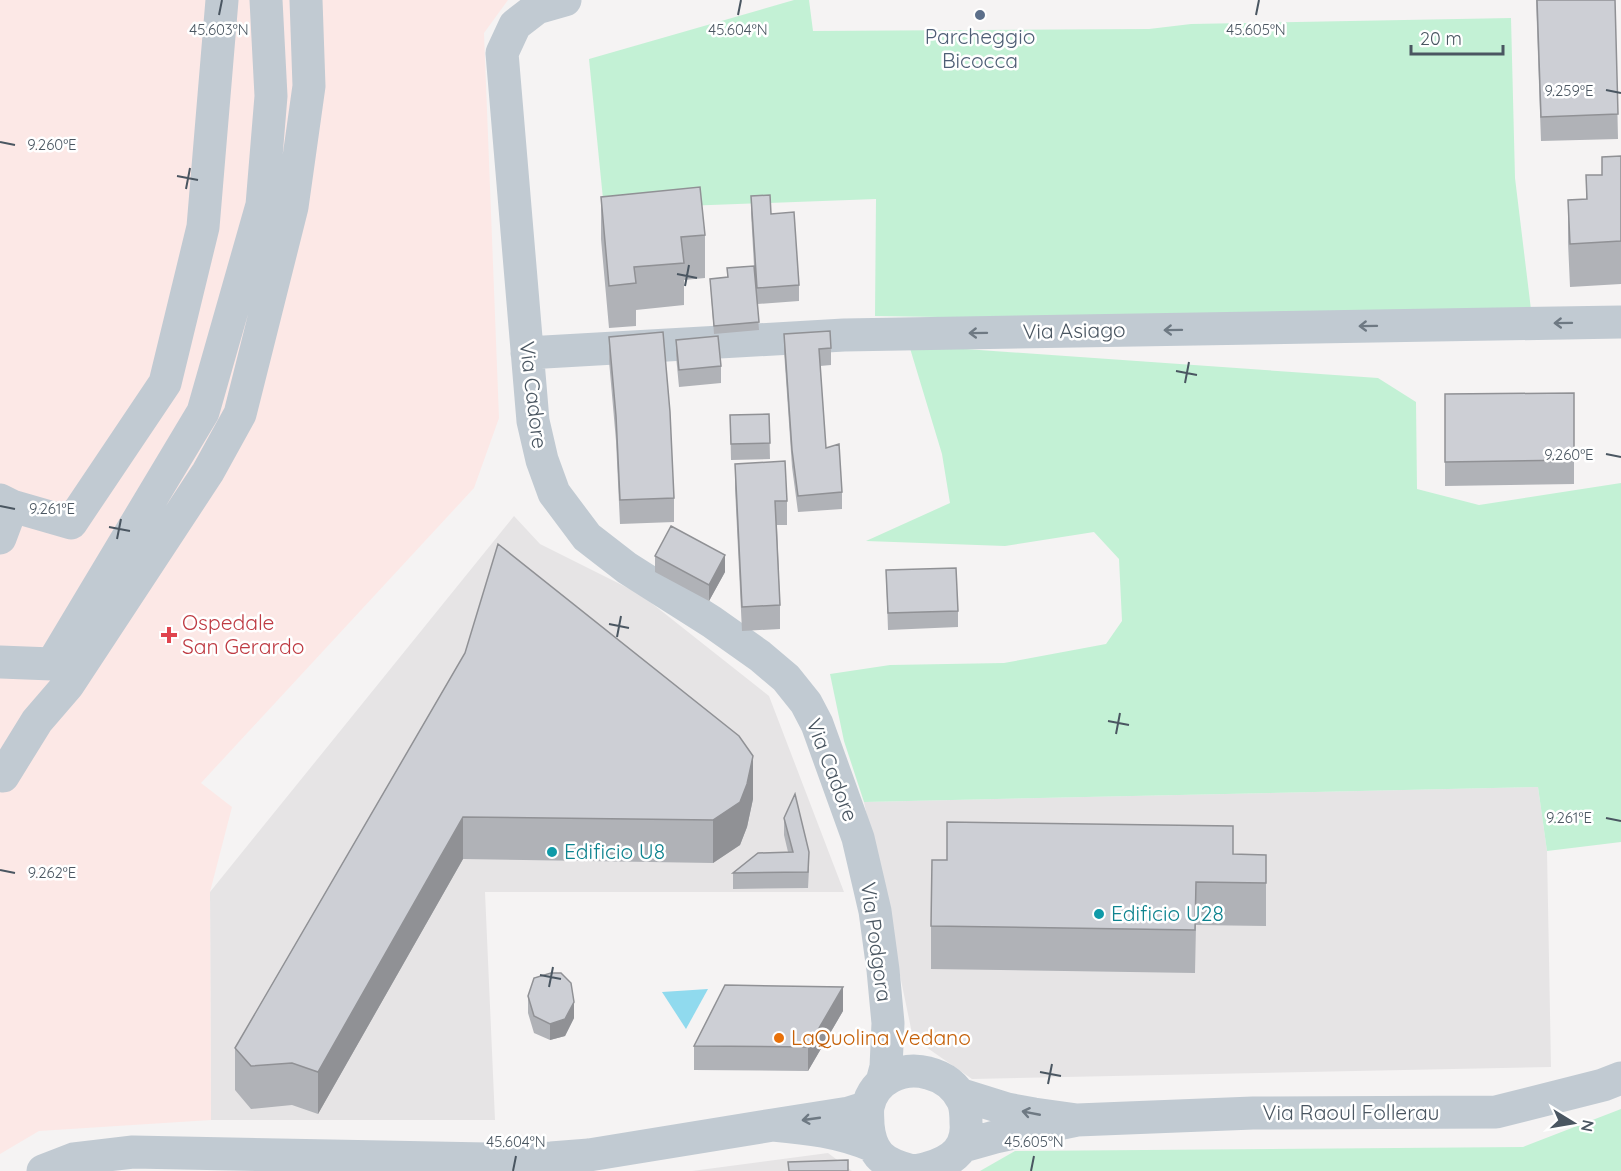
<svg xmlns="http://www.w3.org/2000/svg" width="1621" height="1171" font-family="Quicksand,sans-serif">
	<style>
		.education { fill: #e6e4e5 }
		.medical { fill: #fce8e6 }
		.green { fill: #c3f1d5 }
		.water { fill: #90daee }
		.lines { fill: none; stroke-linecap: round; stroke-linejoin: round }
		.minor { stroke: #c1cad2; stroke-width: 33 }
		.wall { fill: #b0b2b7 }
		.shaded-wall { fill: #909195 }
		.building { fill: #cdcfd5; stroke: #909195; stroke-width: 1.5 }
		.oneway { stroke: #6e7983 }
		.ticks { fill: none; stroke: #4a5661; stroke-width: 2 }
		.service-dot { fill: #5c6f8a; stroke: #fff; stroke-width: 2 }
		.health-dot { fill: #e0444e; stroke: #fff; stroke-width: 2 }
		.culture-dot { fill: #0f9aa8; stroke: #fff; stroke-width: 2 }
		.food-dot { fill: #e8710a; stroke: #fff; stroke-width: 2 }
		.labels { text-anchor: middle; stroke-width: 5; stroke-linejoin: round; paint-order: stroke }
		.service-label { font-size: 21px; fill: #4e5e75; stroke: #fff }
		.street-label { font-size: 21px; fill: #4a5661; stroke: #fff }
		.health-label { font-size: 21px; fill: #be3a42; stroke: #fff; text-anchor: start }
		.culture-label { font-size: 21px; fill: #0d838f; stroke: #fff; text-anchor: start }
		.food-label { font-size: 21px; fill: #c56008; stroke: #fff; text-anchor: start }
		.ticks-label { font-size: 15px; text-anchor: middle; fill: #4a5661; stroke: #fff; stroke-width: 5; stroke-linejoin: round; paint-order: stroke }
	</style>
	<rect width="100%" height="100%" fill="#f5f3f3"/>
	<path class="education" d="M 514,516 L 540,544 L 640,594 L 769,696 L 844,892 L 485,892 L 495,1120 L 211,1120 L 210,892 Z
		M 1538,787 L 1547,851 L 1551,1067 L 972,1079 L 913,1038 L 864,802 Z
		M 828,1153 L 852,1171 L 692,1171 Z"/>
	<path class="medical" d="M 0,0 L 508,0 L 484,33 L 499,418 L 474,488 L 201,783 L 232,807 L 210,892 L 211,1120 L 39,1131 L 0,1154 Z"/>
	<path class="green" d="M 794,0 L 809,0 L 813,31 L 1149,29 L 1191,24 L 1511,18 L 1515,178 L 1533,326 L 875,316 L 876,199 L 604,209 L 589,59 Z
		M 909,345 L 1378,378 L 1416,402 L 1417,489 L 1479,505 L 1621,483 L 1621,842 L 1547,851 L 1538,787 L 864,802 L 844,741 L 830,674 L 890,665 L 1004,663 L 1106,644 L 1122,621 L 1119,559 L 1094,532 L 1005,546 L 866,541 L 950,503 L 942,454 Z
		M 1621,1109 L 1621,1171 L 980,1171 L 1015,1151 L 1523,1147 Z"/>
	<path class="water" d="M 708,989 L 686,1029 L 662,992 Z"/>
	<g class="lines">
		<path class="minor" d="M 565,0 L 537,8 L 515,25 L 502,53 L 533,421 L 542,460 L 554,493 L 587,537 L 627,568 L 712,622 L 760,656 L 786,678 L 806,703 L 817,724 L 858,838 L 875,911 L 883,970 L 888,1023 L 886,1067 L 882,1082
			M 527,353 L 844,335 L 1621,322
			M 0,500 L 12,506 L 71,523 L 165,383 L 203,227 L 222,0
			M 0,538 L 12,506
			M 0,662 L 52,664 L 203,412 L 262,205 L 271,96 L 266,0
			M 3,776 L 37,721 L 68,685 L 208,472 L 240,414 L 292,207 L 309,86 L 306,0
			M 959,1094 L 1007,1109 L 1034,1114 L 1077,1120 L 995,1137 L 963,1146
			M 868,1107 L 849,1113 L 773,1125 C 807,1128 841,1132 873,1146
			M 1077,1120 L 1253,1113 L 1496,1112 L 1603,1085 L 1621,1078
			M 43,1171 L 74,1159 L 133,1152 L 487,1159 L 551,1158 L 589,1155 L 773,1125
			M 912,1171 C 901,1168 887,1164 879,1155 C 872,1147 869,1136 868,1125 C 868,1120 867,1112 868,1107 C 873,1079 903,1066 928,1073 C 944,1077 956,1086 963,1101 C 966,1108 966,1115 966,1123 C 969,1155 942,1166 915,1171"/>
	</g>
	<path class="wall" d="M 1536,0 L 1615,0 L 1618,139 L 1541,141 Z
		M 1621,156 L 1621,284 L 1570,287 L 1568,242 L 1568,200 L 1586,199 L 1586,175 L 1602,175 L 1602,157 Z
		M 751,196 L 771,214 L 799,285 L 799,301 L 757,304 L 759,330 L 714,334 L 710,279 L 727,277 L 727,268 L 754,266 L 751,213 Z
		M 601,197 L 705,235 L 705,278 L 684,280 L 684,305 L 636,310 L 636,326 L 609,328 L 601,239 Z
		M 784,334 L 831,348 L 831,365 L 820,366 L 826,448 L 842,492 L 842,509 L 798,512 L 792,467 L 784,351 Z
		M 609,337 L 674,498 L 674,522 L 620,524 L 616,441 L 609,361 Z
		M 676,340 L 721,366 L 721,383 L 679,387 L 676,356 Z
		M 1574,393 L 1574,484 L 1445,486 L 1445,394 Z
		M 769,414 L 770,459 L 731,460 L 730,415 Z
		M 735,464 L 787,501 L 787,525 L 777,525 L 780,605 L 780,629 L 742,631 L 735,488 Z
		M 655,556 L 725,572 L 709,601 L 655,572 Z
		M 886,570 L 958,611 L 958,627 L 888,630 Z
		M 465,653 L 753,799 L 747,827 L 740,845 L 713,863 L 463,859 L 318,1114 L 292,1105 L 251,1109 L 235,1090 L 235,1048 Z
		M 784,818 L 809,869 L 808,888 L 733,889 L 733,873 L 788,852 L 784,835 Z
		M 1233,854 L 1266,855 L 1266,926 L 1196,925 L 1195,973 L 931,969 L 931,926 L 947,860 Z
		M 528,996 L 574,1018 L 565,1036 L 550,1040 L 534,1033 L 528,1013 Z
		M 843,1011 L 808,1071 L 694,1070 L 694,1046 Z"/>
	<path class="shaded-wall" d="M 725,555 L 725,572 L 709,601 L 709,585 Z
		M 753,756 L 753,799 L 747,827 L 740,845 L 713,863 L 713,820 Z
		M 463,817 L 463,859 L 318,1114 L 318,1072 Z
		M 843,987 L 843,1011 L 808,1071 L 808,1047 Z
		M 574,1002 L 574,1018 L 565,1036 L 550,1040 L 550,1024 Z"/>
	<path class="building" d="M 1537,0 L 1615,0 L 1618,114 L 1541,117 Z
		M 1621,156 L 1621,241 L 1570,244 L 1568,200 L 1587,199 L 1586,175 L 1602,175 L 1602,157 Z
		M 700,187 L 705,235 L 681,237 L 684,263 L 634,267 L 636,283 L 609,286 L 601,197 Z
		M 770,195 L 771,214 L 794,212 L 799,285 L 757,288 L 751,196 Z
		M 754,266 L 759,322 L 714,326 L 710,279 L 728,277 L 727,268 Z
		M 830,331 L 831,348 L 819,349 L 826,448 L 839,444 L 842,492 L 798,496 L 792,450 L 784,334 Z
		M 663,332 L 670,412 L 674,498 L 620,500 L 616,416 L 609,337 Z
		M 718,336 L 721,366 L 679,370 L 676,340 Z
		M 1574,393 L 1574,460 L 1445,462 L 1445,394 Z
		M 769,414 L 770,443 L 731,444 L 730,415 Z
		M 785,461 L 787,501 L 775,501 L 780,605 L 742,607 L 735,464 Z
		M 671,526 L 725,555 L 709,585 L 655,556 Z
		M 498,544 L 739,736 L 753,756 L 747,784 L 740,802 L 713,820 L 463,817 L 318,1072 L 292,1063 L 251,1066 L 235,1048 L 465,653 Z
		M 956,568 L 958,611 L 888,613 L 886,570 Z
		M 795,794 L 809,852 L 808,872 L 733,873 L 758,853 L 793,852 L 784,818 Z
		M 947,822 L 1233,826 L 1233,854 L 1266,855 L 1266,883 L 1196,882 L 1195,930 L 931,926 L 932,860 L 947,860 Z
		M 551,973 L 561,973 L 571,983 L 574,1002 L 565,1019 L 550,1024 L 534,1016 L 528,996 L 534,978 Z
		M 725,985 L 843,987 L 808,1047 L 694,1046 Z
		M 848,1160 L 848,1171 L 789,1171 L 788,1162 Z"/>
	<defs><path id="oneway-shaft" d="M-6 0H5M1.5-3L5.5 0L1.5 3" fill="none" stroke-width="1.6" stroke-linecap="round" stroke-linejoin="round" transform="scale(1.5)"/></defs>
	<g class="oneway">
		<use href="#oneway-shaft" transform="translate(1563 323) rotate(179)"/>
		<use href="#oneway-shaft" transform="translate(1368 326) rotate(179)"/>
		<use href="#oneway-shaft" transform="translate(1173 330) rotate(179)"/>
		<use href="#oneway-shaft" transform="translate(978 333) rotate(179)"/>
		<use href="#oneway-shaft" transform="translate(1031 1113) rotate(-169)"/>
		<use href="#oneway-shaft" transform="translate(811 1119) rotate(172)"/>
	</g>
	<path class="ticks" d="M 219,15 L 222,0M 738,15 L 741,0M 1256,15 L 1259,0M 1606,90 L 1621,93M 0,142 L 15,145M 177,176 L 198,180M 186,189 L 190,168M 677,274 L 697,278M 685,286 L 689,265M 1176,371 L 1197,375M 1185,383 L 1189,362M 1606,454 L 1621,457M 0,506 L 15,509M 109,527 L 130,531M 117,539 L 121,519M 609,624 L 629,628M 617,637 L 621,616M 1108,721 L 1129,725M 1116,734 L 1120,713M 1606,818 L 1621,821M 0,870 L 15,873M 540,975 L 561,979M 549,987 L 553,967M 1040,1072 L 1061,1076M 1048,1084 L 1052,1064M 513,1171 L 516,1156M 1031,1171 L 1034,1156"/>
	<circle class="service-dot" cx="980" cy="15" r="6"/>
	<path class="health-dot" d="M166 626h6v6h6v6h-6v6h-6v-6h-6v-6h6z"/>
	<g class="culture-dot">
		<circle cx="552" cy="852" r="6"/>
		<circle cx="1099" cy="914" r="6"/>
	</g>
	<circle class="food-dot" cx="779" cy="1038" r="6"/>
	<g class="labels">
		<g class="service-label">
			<text x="980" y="44">Parcheggio<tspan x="980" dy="24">Bicocca</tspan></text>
		</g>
		<g class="street-label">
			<text transform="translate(1074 331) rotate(-1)" y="7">Via Asiago</text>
			<text transform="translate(533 395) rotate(83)" y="7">Via Cadore</text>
			<text transform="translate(832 770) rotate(69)" y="7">Via Cadore</text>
			<text transform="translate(876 942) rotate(82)" y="7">Via Podgora</text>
			<text x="1351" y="1120">Via Raoul Follerau</text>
		</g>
		<g class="health-label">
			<text x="182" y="630">Ospedale<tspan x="182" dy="24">San Gerardo</tspan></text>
		</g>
		<g class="culture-label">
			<text x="564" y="859">Edificio U8</text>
			<text x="1111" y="921">Edificio U28</text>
		</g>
		<g class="food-label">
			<text x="791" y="1045">LaQuolina Vedano</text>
		</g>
	</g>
	<g class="ticks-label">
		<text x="219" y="35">45.603°N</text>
		<text x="738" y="35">45.604°N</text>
		<text x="1256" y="35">45.605°N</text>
		<text x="1569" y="96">9.259°E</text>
		<text x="52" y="150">9.260°E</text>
		<text x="1569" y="460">9.260°E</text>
		<text x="52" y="514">9.261°E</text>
		<text x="1569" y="823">9.261°E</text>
		<text x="52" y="878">9.262°E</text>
		<text x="516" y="1147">45.604°N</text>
		<text x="1034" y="1147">45.605°N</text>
	</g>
	<g transform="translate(1573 1123) rotate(101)" stroke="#ffffff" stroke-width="4.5" paint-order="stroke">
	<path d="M0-4.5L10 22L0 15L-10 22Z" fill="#4a5661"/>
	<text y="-9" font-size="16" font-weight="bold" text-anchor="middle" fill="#4a5661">N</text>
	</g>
	<path d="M1411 45v9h92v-9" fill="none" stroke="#4a5661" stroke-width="3"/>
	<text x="1420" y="45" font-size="18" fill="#4a5661" stroke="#ffffff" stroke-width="4.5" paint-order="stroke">20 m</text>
</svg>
